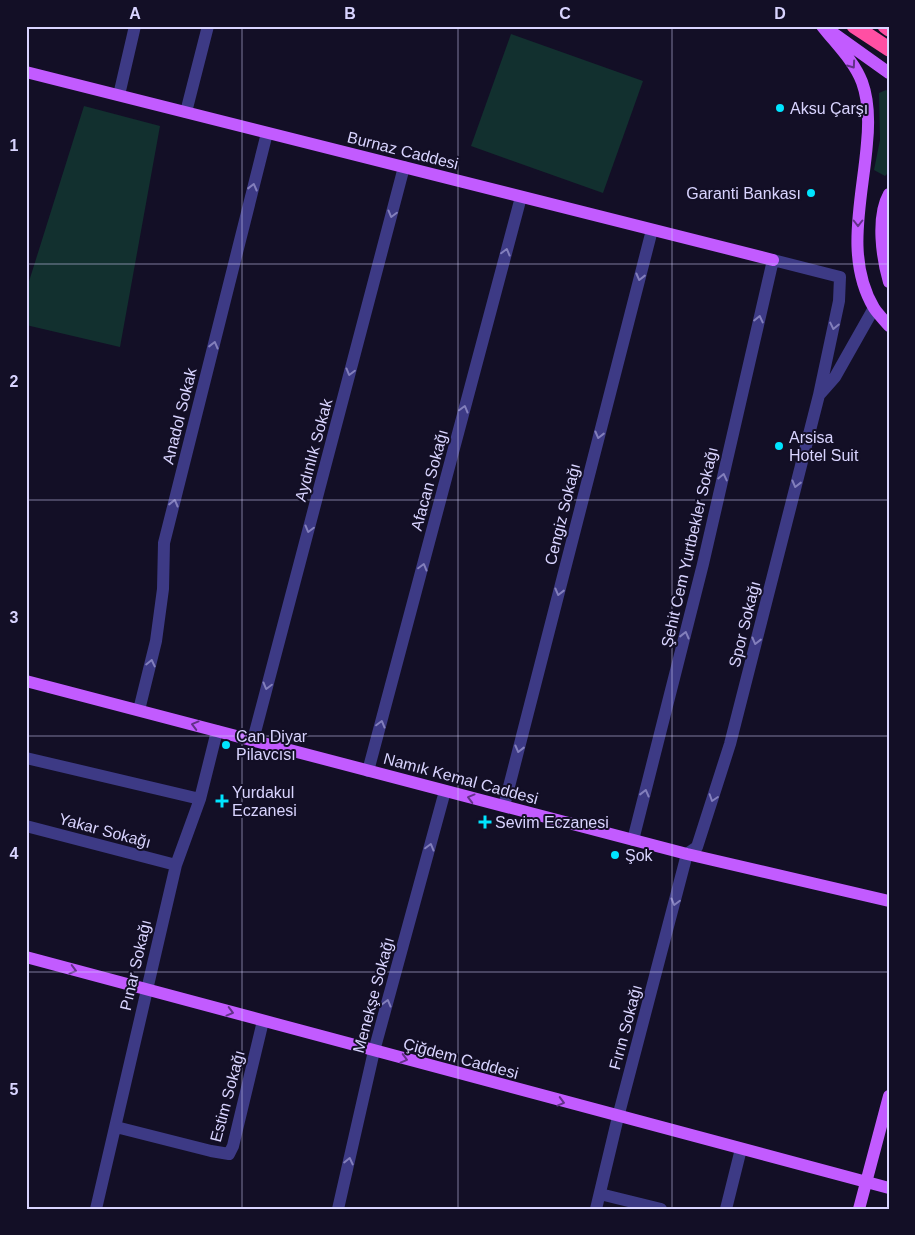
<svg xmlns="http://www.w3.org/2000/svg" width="915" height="1235" font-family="Arial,sans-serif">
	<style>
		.green { fill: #12302f }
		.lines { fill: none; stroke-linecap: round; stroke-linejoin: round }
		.minor { stroke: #3d3a85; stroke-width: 12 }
		.major { stroke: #c25bff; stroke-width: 12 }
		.highway { stroke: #ff4fa3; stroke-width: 15 }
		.oneway { stroke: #623188 }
		.oneway2 { stroke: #837fbc }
		.grid { fill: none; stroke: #d9d4ff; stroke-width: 1; stroke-opacity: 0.55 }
		.poi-dot { fill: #00e5ff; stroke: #130f26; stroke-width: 2 }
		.labels { text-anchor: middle; stroke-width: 4; stroke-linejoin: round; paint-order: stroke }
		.poi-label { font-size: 16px; fill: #d9d4ff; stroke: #130f26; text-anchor: start }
		.street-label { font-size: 16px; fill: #d9d4ff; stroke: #130f26 }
		.neatline { fill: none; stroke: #d9d4ff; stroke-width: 2 }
		.grid-label { font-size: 16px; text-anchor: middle; font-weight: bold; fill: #d9d4ff }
	</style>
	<rect width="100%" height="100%" fill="#130f26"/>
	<path class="green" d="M 511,34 L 643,81 L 603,193 L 471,146 Z
		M 886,90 L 889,92 L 889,172 L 885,176 L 874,170 L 880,140 L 879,93 Z
		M 84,106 L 160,126 L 120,347 L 26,325 L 26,291 Z"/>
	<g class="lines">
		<path class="minor" d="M 119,95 L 135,26
			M 186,112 L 208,26
			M 820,394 L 835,377 L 874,308
			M 139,710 L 156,641 L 163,589 L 164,543 L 267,133
			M 253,740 L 404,167
			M 26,758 L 200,799
			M 368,771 L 521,197
			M 504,806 L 652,230
			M 26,826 L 176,865
			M 116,1127 L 211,1151 L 229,1154 L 233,1146 L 263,1021
			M 600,1194 L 661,1209
			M 96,1209 L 176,865 L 200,799 L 217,731
			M 338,1209 L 374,1051 L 445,791
			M 596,1209 L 618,1117 L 687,854 L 697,847 L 730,744 L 819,395 L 839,301 L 840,277 L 773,260 L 703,564 L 633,840
			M 726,1209 L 741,1149"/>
		<path class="major" d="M 822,26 C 836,44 854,61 862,82 C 869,101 869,123 867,143 C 863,197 844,258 874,308 C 878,314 884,320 889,326
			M 833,33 L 889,73
			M 26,72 L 773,260
			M 889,194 C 876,217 882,258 889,282
			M 26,681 L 687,854 L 889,901
			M 26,957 L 889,1188
			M 859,1209 L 889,1096"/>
		<path class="highway" d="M 854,26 L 889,49
			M 885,26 L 889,29"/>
	</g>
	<defs><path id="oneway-chevron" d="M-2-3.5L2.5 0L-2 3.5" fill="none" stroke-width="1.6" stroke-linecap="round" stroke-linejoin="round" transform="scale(1.25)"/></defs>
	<g class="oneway">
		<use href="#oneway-chevron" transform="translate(852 65) rotate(55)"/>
		<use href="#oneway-chevron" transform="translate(858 223) rotate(90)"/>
		<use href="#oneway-chevron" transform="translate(195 725) rotate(-165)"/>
		<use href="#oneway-chevron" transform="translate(471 798) rotate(-165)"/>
		<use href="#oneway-chevron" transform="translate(73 970) rotate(15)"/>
		<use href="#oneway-chevron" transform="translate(230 1012) rotate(15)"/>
		<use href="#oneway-chevron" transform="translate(404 1059) rotate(15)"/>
		<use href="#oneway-chevron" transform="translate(561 1102) rotate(15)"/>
	</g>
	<g class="oneway2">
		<use href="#oneway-chevron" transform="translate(253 187) rotate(-76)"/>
		<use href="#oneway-chevron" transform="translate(392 214) rotate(105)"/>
		<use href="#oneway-chevron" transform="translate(506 252) rotate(-75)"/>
		<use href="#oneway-chevron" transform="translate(640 277) rotate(104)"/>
		<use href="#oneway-chevron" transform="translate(759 319) rotate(-77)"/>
		<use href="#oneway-chevron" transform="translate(834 326) rotate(102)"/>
		<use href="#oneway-chevron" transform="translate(214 345) rotate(-76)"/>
		<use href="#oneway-chevron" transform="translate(350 372) rotate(105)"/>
		<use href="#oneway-chevron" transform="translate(464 409) rotate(-75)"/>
		<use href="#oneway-chevron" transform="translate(599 435) rotate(104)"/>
		<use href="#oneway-chevron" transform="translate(723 477) rotate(-77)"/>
		<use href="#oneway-chevron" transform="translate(796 484) rotate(104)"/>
		<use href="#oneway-chevron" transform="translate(174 503) rotate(-76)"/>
		<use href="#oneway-chevron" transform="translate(309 529) rotate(105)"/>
		<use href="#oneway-chevron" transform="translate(423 567) rotate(-75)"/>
		<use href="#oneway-chevron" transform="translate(559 592) rotate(104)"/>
		<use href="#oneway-chevron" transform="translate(685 635) rotate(-76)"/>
		<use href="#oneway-chevron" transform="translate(756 641) rotate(104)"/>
		<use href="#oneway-chevron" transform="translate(151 663) rotate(-77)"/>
		<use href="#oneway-chevron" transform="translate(267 686) rotate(105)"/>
		<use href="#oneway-chevron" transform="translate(381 724) rotate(-75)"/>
		<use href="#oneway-chevron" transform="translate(519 749) rotate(104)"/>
		<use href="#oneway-chevron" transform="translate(645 793) rotate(-76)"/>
		<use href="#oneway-chevron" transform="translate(713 798) rotate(108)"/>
		<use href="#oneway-chevron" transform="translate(430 847) rotate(-75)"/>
		<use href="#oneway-chevron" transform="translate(675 902) rotate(105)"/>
		<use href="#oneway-chevron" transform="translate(387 1003) rotate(-75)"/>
		<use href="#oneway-chevron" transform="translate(349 1161) rotate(-77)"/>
	</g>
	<path class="grid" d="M 242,26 L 242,1209M 458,26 L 458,1209M 672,26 L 672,1209M 26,264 L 889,264M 26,500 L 889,500M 26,736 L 889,736M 26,972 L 889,972"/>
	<g class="poi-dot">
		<circle cx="780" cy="108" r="5"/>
		<circle cx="811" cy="193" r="5"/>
		<circle cx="779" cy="446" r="5"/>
		<circle cx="226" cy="745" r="5"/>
		<path d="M219.5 793.5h5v5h5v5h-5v5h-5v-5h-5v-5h5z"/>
		<path d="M482.5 814.5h5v5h5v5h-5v5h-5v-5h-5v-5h5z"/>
		<circle cx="615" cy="855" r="5"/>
	</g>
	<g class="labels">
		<g class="poi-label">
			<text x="790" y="114">Aksu Çarşı</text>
			<text x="801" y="199" text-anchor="end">Garanti Bankası</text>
			<text x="789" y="443">Arsisa<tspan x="789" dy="18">Hotel Suit</tspan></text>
			<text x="236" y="742">Can Diyar<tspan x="236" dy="18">Pilavcısı</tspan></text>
			<text x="232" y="798">Yurdakul<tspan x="232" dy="18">Eczanesi</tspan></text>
			<text x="495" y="828">Sevim Eczanesi</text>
			<text x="625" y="861">Şok</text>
		</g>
		<g class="street-label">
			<text transform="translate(403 150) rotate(14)" y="6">Burnaz Caddesi</text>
			<text transform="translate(179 416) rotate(-76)" y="6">Anadol Sokak</text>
			<text transform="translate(313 450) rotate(-75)" y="6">Aydınlık Sokak</text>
			<text transform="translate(429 480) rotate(-75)" y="6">Afacan Sokağı</text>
			<text transform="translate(562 514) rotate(-76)" y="6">Cengiz Sokağı</text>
			<text transform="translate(689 547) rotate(-77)" y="6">Şehit Cem Yurtbekler Sokağı</text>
			<text transform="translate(744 624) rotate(-76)" y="6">Spor Sokağı</text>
			<text transform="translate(461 778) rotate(15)" y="6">Namık Kemal Caddesi</text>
			<text transform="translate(105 830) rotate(15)" y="6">Yakar Sokağı</text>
			<text transform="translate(135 965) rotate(-77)" y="6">Pınar Sokağı</text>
			<text transform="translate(373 995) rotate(-75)" y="6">Menekşe Sokağı</text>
			<text transform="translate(625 1027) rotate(-75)" y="6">Fırın Sokağı</text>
			<text transform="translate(461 1058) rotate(15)" y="6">Çiğdem Caddesi</text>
			<text transform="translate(227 1096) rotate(-75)" y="6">Estim Sokağı</text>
		</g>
	</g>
	<rect width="915" height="1235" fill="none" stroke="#130f26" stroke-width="55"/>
	<rect x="28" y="28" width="860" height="1180" class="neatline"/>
	<g class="grid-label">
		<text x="135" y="19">A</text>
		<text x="350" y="19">B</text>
		<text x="565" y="19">C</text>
		<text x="780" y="19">D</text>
		<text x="14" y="151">1</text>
		<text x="14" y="387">2</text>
		<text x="14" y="623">3</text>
		<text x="14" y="859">4</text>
		<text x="14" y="1095">5</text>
	</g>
</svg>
